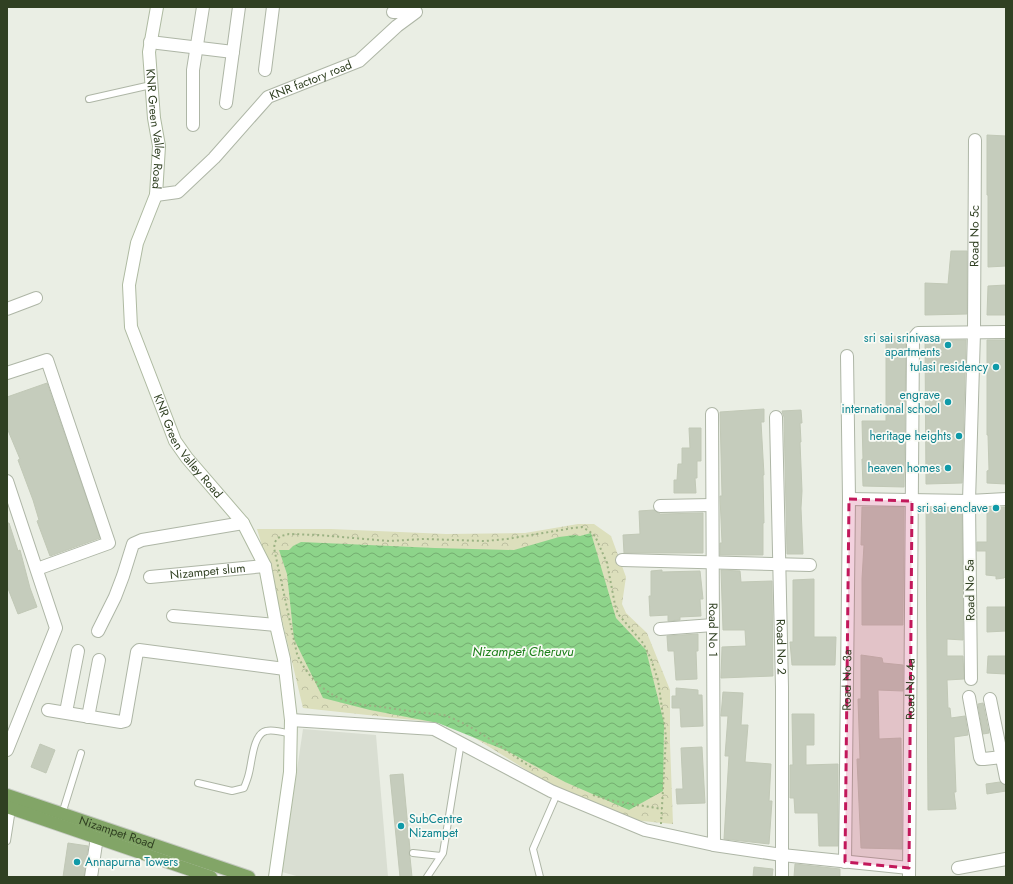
<svg xmlns="http://www.w3.org/2000/svg" width="1013" height="884" font-family="Jost,sans-serif">
	<style>
		.built { fill: #d9ded2 }
		.park { fill: url(#park-crowns) }
		.water { fill: url(#water-waves) }
		.building { fill: #c5ccbc; stroke: #c1c8b6 }
		.lines { fill: none; stroke-linecap: round; stroke-linejoin: round }
		.lane-casing { stroke: #aeb6a6; stroke-width: 8 }
		.street-casing { stroke: #aeb6a6; stroke-width: 14 }
		.secondary-casing { stroke: #aebaa1; stroke-width: 14 }
		.primary-casing { stroke: #c5cac1; stroke-width: 14 }
		.path { stroke: #9bb283; stroke-width: 2; stroke-dasharray: 2 3; stroke-linecap: butt }
		.lane { stroke: #fff; stroke-width: 6 }
		.street { stroke: #fff; stroke-width: 12 }
		.secondary { stroke: #fff; stroke-width: 12 }
		.primary { stroke: #82a567; stroke-width: 12 }
		.marked { fill: #c2185b; fill-opacity: 0.2; stroke: #c2185b; stroke-width: 3; stroke-dasharray: 8 5; stroke-linejoin: round }
		.culture-dot { fill: #0f9aa8; stroke: #f8faf4; stroke-width: 1.5 }
		.labels { text-anchor: middle; stroke-width: 3.5; stroke-linejoin: round; paint-order: stroke }
		.street-label { font-size: 12px; fill: #304022; stroke: #f8faf4 }
		.culture-label { font-size: 12px; fill: #0d838f; stroke: #f8faf4; text-anchor: end }
		.water-label { font-size: 13px; font-style: italic; fill: #1c7f1a; stroke: #f8faf4 }
	</style>
	<defs>
		<pattern id="park-crowns" width="20" height="18" patternUnits="userSpaceOnUse"><rect width="20" height="18" fill="#dcdfbc"/><path d="M2 6a3 3 0 1 1 6 0M12 15a3 3 0 1 1 6 0" fill="none" stroke="#bdc0a1"/></pattern>
		<pattern id="water-waves" width="16" height="10" patternUnits="userSpaceOnUse"><rect width="16" height="10" fill="#8dd48a"/><path d="M0 5q4-4 8 0t8 0" fill="none" stroke="#74ad70"/></pattern>
	</defs>
	<rect width="100%" height="100%" fill="#eaeee4"/>
	<path class="built" d="M 303,729 L 376,735 L 388,877 L 300,877 L 282,872 Z"/>
	<path class="park" d="M 578,524 L 594,524 L 611,536 L 626,577 L 622,604 L 626,613 L 647,633 L 670,690 L 670,743 L 673,824 L 632,820 L 557,789 L 470,735 L 441,723 L 303,708 L 274,586 L 257,529 L 331,529 L 446,534 L 525,533 Z"/>
	<path class="water" d="M 591,533 L 616,618 L 646,650 L 664,723 L 663,791 L 629,810 L 565,782 L 507,751 L 438,723 L 370,710 L 323,698 L 294,639 L 287,574 L 279,550 L 289,550 L 293,546 L 301,542 L 435,548 L 514,550 L 559,537 L 575,535 L 580,536 Z"/>
	<path class="building" d="M 987,135 L 1006,136 L 1006,266 L 988,267 L 988,195 L 987,195 Z
		M 951,251 L 967,251 L 967,314 L 925,315 L 925,283 L 948,284 Z
		M 1006,285 L 1006,315 L 987,315 L 988,286 Z
		M 886,336 L 906,337 L 904,487 L 863,486 L 862,459 L 863,459 L 862,421 L 886,421 Z
		M 925,340 L 966,340 L 962,483 L 926,484 Z
		M 987,340 L 1005,340 L 1006,484 L 987,483 L 987,471 L 989,470 L 988,435 L 987,435 Z
		M 47,383 L 100,538 L 50,556 L 37,521 L 39,520 L 33,500 L 18,460 L 20,459 L 7,428 L 7,397 Z
		M 764,409 L 764,422 L 761,422 L 764,475 L 763,475 L 764,523 L 763,523 L 763,555 L 720,555 L 720,543 L 722,543 L 720,496 L 722,496 L 720,412 Z
		M 801,410 L 802,423 L 800,423 L 801,442 L 800,442 L 802,491 L 801,508 L 803,554 L 787,554 L 784,417 L 782,411 Z
		M 689,428 L 701,428 L 701,461 L 697,461 L 697,478 L 695,478 L 696,493 L 674,493 L 674,480 L 677,480 L 678,464 L 682,464 L 682,448 L 690,448 Z
		M 862,507 L 904,507 L 903,625 L 862,625 L 862,579 L 864,545 L 861,545 Z
		M 1006,507 L 1006,576 L 1004,578 L 996,579 L 996,576 L 986,575 L 986,551 L 977,551 L 977,542 L 987,542 L 987,508 Z
		M 926,508 L 962,508 L 963,640 L 947,639 L 947,656 L 963,656 L 964,679 L 947,680 L 948,708 L 950,708 L 951,718 L 965,716 L 968,735 L 954,737 L 956,792 L 954,792 L 956,809 L 928,810 Z
		M 654,510 L 660,514 L 703,513 L 703,553 L 624,553 L 623,535 L 640,534 L 639,511 Z
		M 7,523 L 9,523 L 18,551 L 20,550 L 30,588 L 37,607 L 18,614 L 7,586 Z
		M 662,570 L 662,572 L 700,571 L 703,599 L 700,599 L 701,616 L 680,617 L 680,620 L 668,621 L 668,615 L 650,616 L 649,596 L 651,596 L 651,571 Z
		M 721,570 L 740,571 L 741,582 L 772,581 L 773,676 L 721,678 L 722,647 L 746,646 L 745,630 L 723,630 Z
		M 814,579 L 814,637 L 836,637 L 835,665 L 792,665 L 790,642 L 793,642 L 793,580 Z
		M 987,607 L 1006,607 L 1006,631 L 987,632 Z
		M 698,634 L 698,651 L 696,651 L 697,679 L 676,680 L 674,651 L 668,651 L 667,636 Z
		M 861,655 L 882,658 L 883,663 L 903,665 L 903,691 L 878,690 L 879,739 L 901,738 L 902,849 L 861,848 L 857,759 L 860,759 L 858,699 L 861,699 Z
		M 988,656 L 1006,656 L 1006,674 L 987,673 Z
		M 676,688 L 698,690 L 698,695 L 702,695 L 703,726 L 681,727 L 680,708 L 672,708 L 672,696 L 676,696 Z
		M 723,692 L 743,693 L 741,725 L 748,725 L 745,762 L 771,764 L 769,801 L 772,801 L 769,844 L 724,839 L 729,756 L 725,756 L 728,716 L 721,716 Z
		M 983,703 L 989,733 L 983,734 L 978,704 Z
		M 792,714 L 814,714 L 814,745 L 806,745 L 806,765 L 838,764 L 838,846 L 819,846 L 818,813 L 795,813 L 794,798 L 790,798 L 790,765 L 793,765 Z
		M 40,744 L 55,750 L 46,773 L 31,767 Z
		M 702,747 L 705,803 L 677,804 L 676,789 L 683,789 L 681,748 Z
		M 403,774 L 410,850 L 409,853 L 410,857 L 412,877 L 400,877 L 390,775 Z
		M 1000,782 L 1006,785 L 1006,791 L 987,794 L 986,784 Z
		M 68,843 L 88,846 L 84,877 L 63,877 Z
		M 795,864 L 840,869 L 840,877 L 794,877 Z
		M 754,867 L 773,869 L 772,877 L 753,877 Z"/>
	<g class="lines">
		<g class="lane-casing">
			<path id="lane" d="M 89,99 L 151,85
				M 198,783 L 232,791 L 244,788 C 246,783 248,778 249,773 C 252,762 253,734 266,731 C 273,729 283,732 291,734
				M 62,814 L 81,753
				M 7,841 L 12,809
				M 413,853 L 441,856
				M 427,877 L 443,853 L 460,748
				M 540,877 L 533,849 L 557,794"/>
		</g>
		<g class="street-casing">
			<g id="street">
				<path d="M 150,42 L 233,52"/>
				<path d="M 265,70 L 273,7"/>
				<path d="M 226,103 L 239,7"/>
				<path d="M 193,125 L 193,70 L 203,7"/>
				<path id="s1" d="M 156,195 L 178,192 L 214,158 L 268,97 L 359,61 L 397,26 L 416,12 L 393,12"/>
				<path d="M 7,309 L 36,298"/>
				<path d="M 7,373 L 47,360 L 109,543 L 37,569"/>
				<path id="s2" d="M 712,414 L 714,845"/>
				<path id="s3" d="M 776,417 L 782,687 L 782,877"/>
				<path d="M 7,481 L 56,628 L 7,750"/>
				<path d="M 849,499 L 969,501 L 1006,499"/>
				<path d="M 660,506 L 712,505"/>
				<path d="M 622,560 L 810,565"/>
				<path id="s4" d="M 150,577 L 265,566"/>
				<path d="M 173,616 L 276,625"/>
				<path d="M 660,629 L 713,625"/>
				<path d="M 98,631 L 115,597 L 123,576 L 133,544 L 142,540 L 243,523"/>
				<path id="s5" d="M 971,679 L 969,501 L 974,332 L 975,140"/>
				<path d="M 969,697 L 980,757 L 981,759 L 984,759 L 1002,757"/>
				<path d="M 990,699 L 1006,778"/>
				<path d="M 48,710 L 121,722 L 125,721 L 137,652 L 139,650 L 285,669"/>
				<path d="M 66,712 L 78,651"/>
				<path d="M 88,717 L 99,660"/>
				<path d="M 291,720 L 434,729 L 551,791 L 645,830 L 714,845 L 782,855 L 909,868"/>
				<path id="s6" d="M 845,862 L 849,499 L 847,356"/>
				<path d="M 958,868 L 1006,859"/>
				<path d="M 91,877 L 97,837"/>
				<path id="s7" d="M 909,877 L 913,339 L 918,333 L 1006,332"/>
			</g>
		</g>
		<g class="secondary-casing">
			<g id="secondary">
				<path id="s8" d="M 157,7 L 149,52 L 154,118 L 159,146 L 156,195 L 137,243 L 129,285 L 131,327 L 175,441 L 187,458 L 243,523 L 265,566 L 276,625 L 284,659 L 291,720 L 290,772 L 275,877"/>
			</g>
		</g>
		<g class="primary-casing">
			<g id="primary">
				<path id="s9" d="M 7,795 L 249,877"/>
				<path d="M 7,807 L 211,877"/>
			</g>
		</g>
		<path class="path" d="M 531,767 C 503,749 475,726 444,715 C 425,713 407,711 389,708 C 378,706 366,706 355,703 C 329,698 307,678 297,654 L 274,548 L 275,542 L 277,539 L 281,536 L 289,534 L 318,535 L 389,541 L 424,539 L 485,541 L 507,539 L 573,528 L 582,527 L 589,531 L 595,536 L 607,563 L 615,605 L 618,614 L 643,643 L 651,659 L 658,680 L 666,737 L 661,824
			M 593,795 L 609,800 L 662,809"/>
		<use href="#lane" class="lane"/>
		<use href="#street" class="street"/>
		<use href="#secondary" class="secondary"/>
		<use href="#primary" class="primary"/>
	</g>
	<path class="marked" d="M 849,499 L 912,501 L 909,868 L 845,862 Z"/>
	<g class="culture-dot">
		<circle cx="948" cy="345" r="4"/>
		<circle cx="996" cy="367" r="4"/>
		<circle cx="948" cy="402" r="4"/>
		<circle cx="959" cy="436" r="4"/>
		<circle cx="948" cy="468" r="4"/>
		<circle cx="996" cy="508" r="4"/>
		<circle cx="401" cy="826" r="4"/>
		<circle cx="77" cy="862" r="4"/>
	</g>
	<g class="labels">
		<g class="street-label">
			<text dy="4" stroke="none"><textPath href="#s1" startOffset="199">KNR factory road</textPath></text>
			<text dy="4" stroke="none"><textPath href="#s8" startOffset="123">KNR Green Valley Road</textPath></text>
			<text dy="4" stroke="none"><textPath href="#s5" startOffset="443">Road No 5c</textPath></text>
			<text dy="4" stroke="none"><textPath href="#s8" startOffset="459">KNR Green Valley Road</textPath></text>
			<text dy="4" stroke="none"><textPath href="#s4" startOffset="58">Nizampet slum</textPath></text>
			<text transform="translate(970 590) rotate(-91)" y="4">Road No 5a</text>
			<text dy="4" stroke="none"><textPath href="#s2" startOffset="216">Road No 1</textPath></text>
			<text dy="4" stroke="none"><textPath href="#s3" startOffset="230">Road No 2</textPath></text>
			<text dy="4" stroke="none"><textPath href="#s6" startOffset="182">Road No 3a</textPath></text>
			<text dy="4" stroke="none"><textPath href="#s7" startOffset="188">Road No 4a</textPath></text>
			<text dy="4" stroke="none"><textPath href="#s9" startOffset="116">Nizampet Road</textPath></text>
		</g>
		<g class="culture-label">
			<text x="940" y="342">sri sai srinivasa<tspan x="940" dy="14">apartments</tspan></text>
			<text x="988" y="371">tulasi residency</text>
			<text x="940" y="399">engrave<tspan x="940" dy="14">international school</tspan></text>
			<text x="951" y="440">heritage heights</text>
			<text x="940" y="472">heaven homes</text>
			<text x="988" y="512">sri sai enclave</text>
			<text x="409" y="823" text-anchor="start">SubCentre<tspan x="409" dy="14">Nizampet</tspan></text>
			<text x="85" y="866" text-anchor="start">Annapurna Towers</text>
		</g>
		<g class="water-label">
			<text x="523" y="656">Nizampet Cheruvu</text>
		</g>
	</g>
	<rect width="1013" height="884" fill="none" stroke="#304022" stroke-width="16"/>
</svg>
